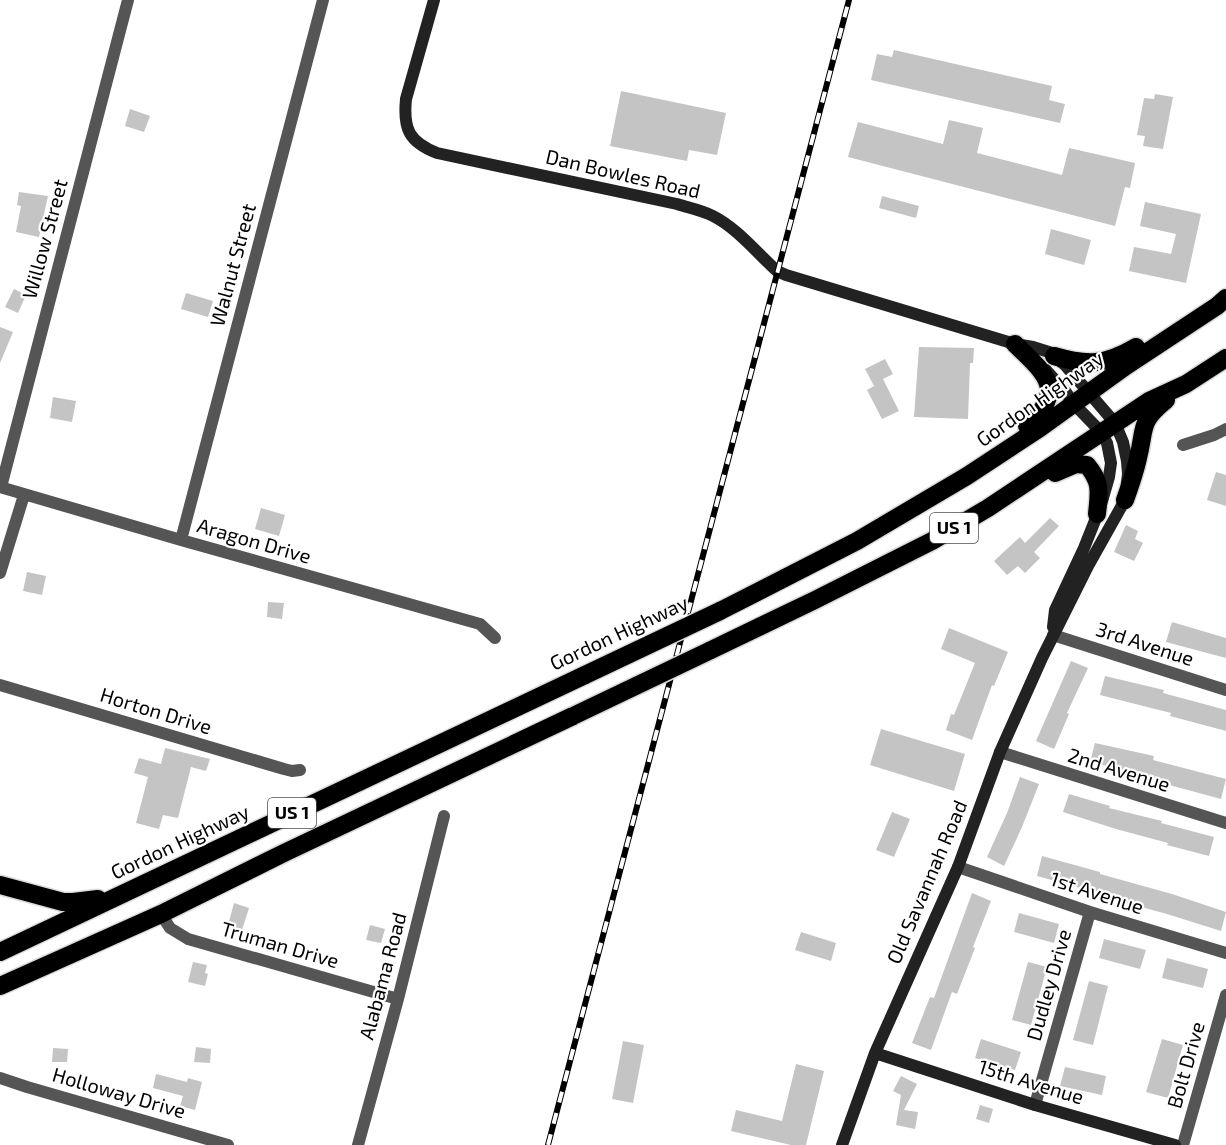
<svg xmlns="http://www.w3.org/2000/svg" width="1226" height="1145" font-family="'Exo 2',sans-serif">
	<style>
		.building { fill: #c4c4c4 }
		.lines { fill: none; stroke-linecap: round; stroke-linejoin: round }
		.highway-casing { stroke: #dbdbdb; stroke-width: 21 }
		.street { stroke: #555; stroke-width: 12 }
		.secondary { stroke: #222; stroke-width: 12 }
		.highway { stroke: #000; stroke-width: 18 }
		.rail-casing { stroke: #000; stroke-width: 6 }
		.rail { stroke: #fff; stroke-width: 4; stroke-dasharray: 11; stroke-linecap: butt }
		.highway-bridge-casing { stroke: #dbdbdb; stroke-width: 21; stroke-linecap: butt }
		.highway-bridge { stroke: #000; stroke-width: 18 }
		.labels { text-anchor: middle; stroke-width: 4.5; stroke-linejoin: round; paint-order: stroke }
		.shield { fill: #fff; stroke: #4c4c4c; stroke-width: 1.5 }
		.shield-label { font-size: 18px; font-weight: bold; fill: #000 }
		.street-label { font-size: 20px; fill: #000; stroke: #fff }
	</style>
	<rect width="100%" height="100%" fill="#fff"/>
	<path class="building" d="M 894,50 L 1052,86 L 1049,100 L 1065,104 L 1060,123 L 871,80 L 877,54 L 892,57 Z
		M 621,91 L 726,113 L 717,155 L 689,150 L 687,161 L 610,146 Z
		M 1155,94 L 1173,97 L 1163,149 L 1143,146 L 1145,136 L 1137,135 L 1144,98 L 1154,99 Z
		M 130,109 L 150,116 L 144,132 L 125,126 Z
		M 949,120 L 983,128 L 977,153 L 1062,175 L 1069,148 L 1135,163 L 1130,188 L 1125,187 L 1115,226 L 848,157 L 858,122 L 943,144 Z
		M 19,192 L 48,196 L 39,237 L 16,232 L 21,206 L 17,205 Z
		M 882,196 L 919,206 L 916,218 L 879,208 Z
		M 1145,202 L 1201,214 L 1186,283 L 1129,271 L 1134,247 L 1171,254 L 1176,234 L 1140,226 Z
		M 1051,229 L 1091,240 L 1084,265 L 1045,254 Z
		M 14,289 L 26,295 L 18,313 L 5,307 Z
		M 186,293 L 213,301 L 208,317 L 181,309 Z
		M 0,327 L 13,332 L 0,363 Z
		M 919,347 L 974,348 L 973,363 L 970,363 L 968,419 L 914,417 Z
		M 885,359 L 893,374 L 883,379 L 899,411 L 882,419 L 867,390 L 874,386 L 865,369 Z
		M 53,397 L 76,401 L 72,422 L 50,418 Z
		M 1216,472 L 1226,475 L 1226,506 L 1207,500 Z
		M 261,508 L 285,515 L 279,536 L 255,529 Z
		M 1050,518 L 1059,526 L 1034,552 L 1040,558 L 1025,573 L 1018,566 L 1007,575 L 994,561 L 1020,537 L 1025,543 Z
		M 1126,525 L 1138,531 L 1135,539 L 1143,543 L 1134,561 L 1114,552 Z
		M 27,572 L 46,576 L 42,595 L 23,591 Z
		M 268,602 L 284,603 L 282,619 L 267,617 Z
		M 1172,622 L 1226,638 L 1226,658 L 1166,642 Z
		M 949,628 L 1008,652 L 994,686 L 992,685 L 972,740 L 946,730 L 951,714 L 954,715 L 975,663 L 941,649 Z
		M 1071,661 L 1088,668 L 1067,713 L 1069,714 L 1054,749 L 1036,741 Z
		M 1105,676 L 1164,690 L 1163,693 L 1226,710 L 1226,731 L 1170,716 L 1171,713 L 1100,695 Z
		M 881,729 L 965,754 L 954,791 L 870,765 Z
		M 1095,743 L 1154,756 L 1153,760 L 1226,779 L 1221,799 L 1162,783 L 1163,779 L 1090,762 Z
		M 165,748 L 210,759 L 206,771 L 191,767 L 178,818 L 163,815 L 159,829 L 136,823 L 148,777 L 134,773 L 139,758 L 161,764 Z
		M 1020,777 L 1039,784 L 1022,827 L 1004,866 L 987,857 L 1007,813 Z
		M 1069,794 L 1110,806 L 1109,808 L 1162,821 L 1161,823 L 1214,837 L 1209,856 L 1167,845 L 1168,843 L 1116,829 L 1063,812 Z
		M 892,812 L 910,819 L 894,857 L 876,850 Z
		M 1042,856 L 1100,872 L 1100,874 L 1172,894 L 1226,912 L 1221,931 L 1167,914 L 1108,898 L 1109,896 L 1037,876 Z
		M 972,893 L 991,901 L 973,947 L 975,948 L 957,994 L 952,992 L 931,1050 L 912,1043 L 930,997 L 934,998 Z
		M 234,903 L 249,908 L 241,933 L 227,929 Z
		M 1019,913 L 1059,924 L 1054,943 L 1014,932 Z
		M 370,925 L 385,929 L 381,943 L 366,940 Z
		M 801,932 L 836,943 L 831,961 L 795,950 Z
		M 1104,939 L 1146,950 L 1140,969 L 1099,958 Z
		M 1167,958 L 1208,969 L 1203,988 L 1162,978 Z
		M 193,962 L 207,965 L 205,973 L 208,974 L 205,986 L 188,982 Z
		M 1028,962 L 1047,967 L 1031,1025 L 1012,1020 Z
		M 1089,981 L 1108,986 L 1093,1045 L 1073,1040 Z
		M 981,1039 L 1021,1052 L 1015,1070 L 975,1058 Z
		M 1162,1039 L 1183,1045 L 1168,1098 L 1146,1092 Z
		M 623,1041 L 644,1045 L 633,1103 L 612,1099 Z
		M 196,1047 L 211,1049 L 210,1063 L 194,1062 Z
		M 53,1048 L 68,1049 L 67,1062 L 52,1062 Z
		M 796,1064 L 824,1071 L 806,1145 L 791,1145 L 731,1131 L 736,1110 L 782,1121 Z
		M 1065,1067 L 1106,1076 L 1102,1095 L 1060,1086 Z
		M 156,1074 L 187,1082 L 188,1078 L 202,1082 L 195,1110 L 180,1106 L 183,1096 L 153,1088 Z
		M 901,1076 L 917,1084 L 904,1110 L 918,1112 L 915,1129 L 896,1125 L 901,1095 L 893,1091 Z
		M 980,1105 L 993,1109 L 989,1123 L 976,1119 Z"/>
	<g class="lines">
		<g class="highway-casing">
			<path id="highway" d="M 1015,344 C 1046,374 1067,390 1027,426
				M 1054,356 C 1088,366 1105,365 1136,347
				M 1055,473 L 1076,464 L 1087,465 C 1102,483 1099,492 1097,514
				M 1125,500 C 1130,486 1135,472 1138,458 C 1146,427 1138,423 1166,400
				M 720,611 L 857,541 L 967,476 L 1040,428 L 1126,366 L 1217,306 L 1226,298
				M 709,651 L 815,600 L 932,541 L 988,508 L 1149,401 L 1186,384 L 1226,358
				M 0,885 L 63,902 L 73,902 L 98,899
				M 0,952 L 585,675
				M 0,986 L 161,914 L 284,853 L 573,716"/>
		</g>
		<path class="street" d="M 1183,445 L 1214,435 L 1226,429
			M 0,487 L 181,540 L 480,624 L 495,638
			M 1,487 L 128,0
			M 181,540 L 323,0
			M 0,573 L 24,495
			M 1053,635 L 1226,690
			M 0,685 L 284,769 L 292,771 L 300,770
			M 1000,752 L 1226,823
			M 958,867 L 1090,912 L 1226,953
			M 161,914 L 170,928 L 188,939 L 398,999
			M 0,1078 L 27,1087 L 228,1145
			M 1035,1105 L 1090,912
			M 358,1145 L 398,999 L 444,816
			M 1183,1145 L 1226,995"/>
		<path class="secondary" d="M 434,0 L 406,99 C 403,129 409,142 437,153 L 677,204 C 689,208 701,210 713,216 C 737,228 757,253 777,271 L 786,275 L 1015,344 L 1033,347 L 1049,352 L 1065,365 L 1115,423 L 1123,442 L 1127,461 L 1128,474 L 1125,500 L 1088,566 L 1042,658 L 1000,752 L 958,867 L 875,1053 L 842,1145
			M 1046,370 L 1065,391 L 1074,404 L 1101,432 L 1107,443 L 1111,463 L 1109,477 L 1100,508 L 1084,548 L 1055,610 L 1053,627
			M 875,1053 L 1035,1105 L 1175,1145"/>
		<use href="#highway" class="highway"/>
		<g class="rail-casing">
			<path id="rail" d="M 548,1145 L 849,0"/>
		</g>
		<use href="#rail" class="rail"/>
		<g class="highway-bridge-casing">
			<path id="highway-bridge" d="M 585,675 L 720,611
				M 573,716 L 709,651"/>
		</g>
		<use href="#highway-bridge" class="highway-bridge"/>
	</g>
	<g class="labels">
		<g class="shield">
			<rect x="930" y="513" width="48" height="30" rx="4.5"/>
			<rect x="268" y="798" width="48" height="30" rx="4.5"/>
		</g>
		<g class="shield-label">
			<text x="954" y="534">US 1</text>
			<text x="292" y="819">US 1</text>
		</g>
		<g class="street-label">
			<text transform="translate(623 174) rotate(13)" y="7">Dan Bowles Road</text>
			<text transform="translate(45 239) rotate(-75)" y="7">Willow Street</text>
			<text transform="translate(233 265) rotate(-75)" y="7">Walnut Street</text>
			<text transform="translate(1040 399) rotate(-35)" y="7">Gordon Highway</text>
			<text transform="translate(254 541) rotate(16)" y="7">Aragon Drive</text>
			<text transform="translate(619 633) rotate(-25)" y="7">Gordon Highway</text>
			<text transform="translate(1145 644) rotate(18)" y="7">3rd Avenue</text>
			<text transform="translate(156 711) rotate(17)" y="7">Horton Drive</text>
			<text transform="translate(1119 770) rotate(17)" y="7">2nd Avenue</text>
			<text transform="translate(180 842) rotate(-25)" y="7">Gordon Highway</text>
			<text transform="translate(927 882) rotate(-67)" y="7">Old Savannah Road</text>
			<text transform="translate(1097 893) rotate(18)" y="7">1st Avenue</text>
			<text transform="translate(280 945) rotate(16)" y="7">Truman Drive</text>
			<text transform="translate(383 976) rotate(-75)" y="7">Alabama Road</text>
			<text transform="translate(1049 985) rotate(-74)" y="7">Dudley Drive</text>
			<text transform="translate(1186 1065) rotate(-74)" y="7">Bolt Drive</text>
			<text transform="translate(1031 1082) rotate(17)" y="7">15th Avenue</text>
			<text transform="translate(119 1093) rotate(16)" y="7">Holloway Drive</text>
		</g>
	</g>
</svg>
